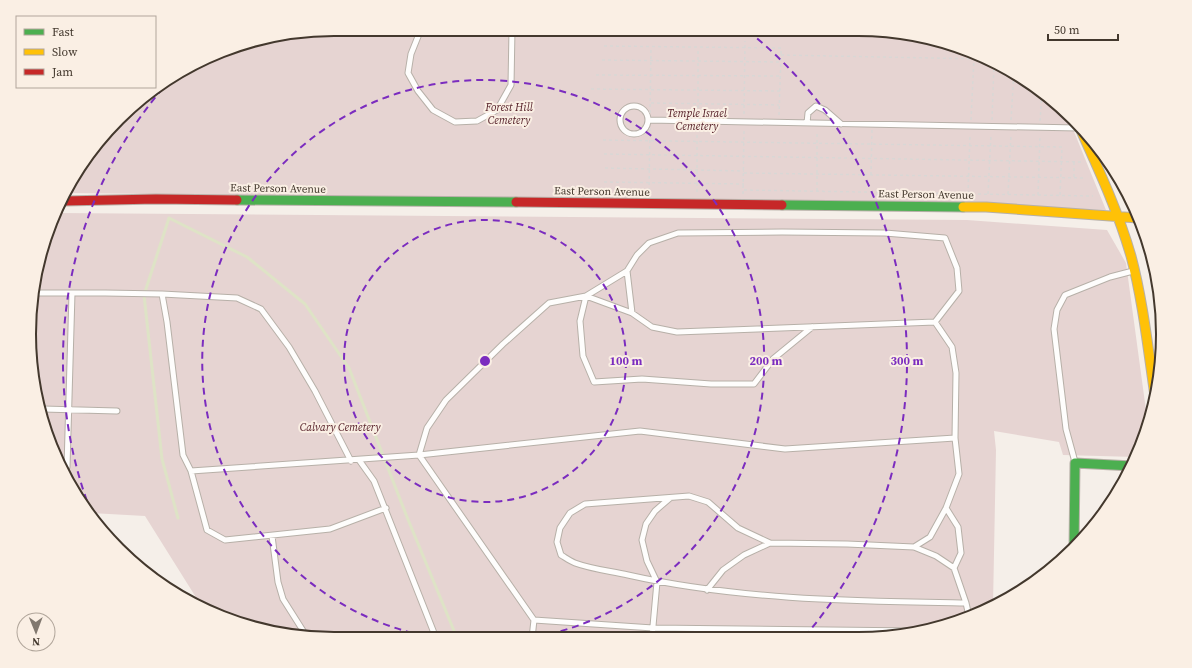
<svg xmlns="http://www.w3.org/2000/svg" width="1192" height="668" font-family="'Source Serif 4',serif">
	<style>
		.green { fill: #e6d4d2 }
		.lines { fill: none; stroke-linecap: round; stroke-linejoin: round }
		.stream { stroke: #dee3c6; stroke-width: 3 }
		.lane-casing { stroke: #b7b0a8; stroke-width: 7 }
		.fast-casing { stroke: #b7b0a8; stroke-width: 11 }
		.slow-casing { stroke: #b7b0a8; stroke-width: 11 }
		.jam-casing { stroke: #b7b0a8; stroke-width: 11 }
		.path { stroke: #d9d7d5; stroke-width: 1.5; stroke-dasharray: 3 3; stroke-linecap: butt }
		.lane { stroke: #fefdfc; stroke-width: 5 }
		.fast { stroke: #4caf50; stroke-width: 9 }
		.slow { stroke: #ffc107; stroke-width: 9 }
		.jam { stroke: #c62828; stroke-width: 9 }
		.ring { fill: none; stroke: #7b2cbf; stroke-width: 2; stroke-dasharray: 7 5 }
		.labels { text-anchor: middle; stroke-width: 4; stroke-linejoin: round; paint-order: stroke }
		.park-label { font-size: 11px; font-style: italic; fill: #511a23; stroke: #faefe4 }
		.street-label { font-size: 11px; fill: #43382d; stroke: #faefe4 }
		.rim { fill: none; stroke: #43382d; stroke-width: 2 }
		.centre { fill: #7b2cbf; stroke: #faefe4; stroke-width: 2 }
		.ring-label { font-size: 12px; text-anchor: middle; font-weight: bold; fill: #7b2cbf; stroke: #faefe4; stroke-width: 4; stroke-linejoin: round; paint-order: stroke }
	</style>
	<rect width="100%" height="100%" fill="#f5efe9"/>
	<path class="green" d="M 334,29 L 878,30 L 937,39 L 1011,70 L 1059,105 L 1066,112 L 1106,210 L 592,199 L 68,193 L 81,164 L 149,92 L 236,45 Z
		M 58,213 L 967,220 L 1107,230 L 1126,263 L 1148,425 L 1147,432 L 1136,457 L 1063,455 L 1059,442 L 994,431 L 996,450 L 993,605 L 956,623 L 898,636 L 314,638 L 255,629 L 202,607 L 145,516 L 91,513 L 52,451 L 30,354 L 39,255 Z"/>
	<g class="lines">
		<path class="stream" d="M 178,518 L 162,459 L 144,295 L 169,218 L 247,257 L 305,304 L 349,368 L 407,517 L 457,638"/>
		<g class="lane-casing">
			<path id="lane" d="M 421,29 L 411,54 L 408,73 L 418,91 L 433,110 L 455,122 L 477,121 L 497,110 L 511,85 L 512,29
				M620 120a14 14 0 1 1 28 0a14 14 0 1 1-28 0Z
				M 649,120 L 1078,128
				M 807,123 L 808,113 L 816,106 L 825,110 L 841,124
				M 36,293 L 105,293 L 162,294 L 167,322 L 183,455 L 191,471
				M 162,294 L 237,298 L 261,309 L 289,347 L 315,391 L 351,461
				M 632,313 L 586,296 L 580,321 L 583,356 L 594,382 L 642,379 L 711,384 L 754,384 L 773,359 L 812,327
				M 935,322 L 677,332 L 652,327 L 632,313 L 627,271 L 637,255 L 649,243 L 678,233 L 782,232 L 885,233 L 945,238 L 957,268 L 959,291 L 935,322 L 952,347 L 956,373 L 955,438
				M 43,409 L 117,411
				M 359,460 L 374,481 L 436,638
				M 1075,462 L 1066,429 L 1054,329 L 1057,310 L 1065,295 L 1110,277 L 1133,271
				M 67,467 L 72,293
				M 386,508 L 330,529 L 225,540 L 207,530 L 191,471 L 419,455 L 427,428 L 446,400 L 503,344 L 549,303 L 586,296 L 627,271
				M 946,508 L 958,527 L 961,553 L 954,568
				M 272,536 L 278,582 L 283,599 L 307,637
				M 707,590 L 723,570 L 744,555 L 770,543 L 847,544 L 914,547 L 936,556 L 954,568 L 966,603 C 853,601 739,600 628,575 C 610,571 591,569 575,563 C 570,561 566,558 561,555 L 557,542 L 560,528 L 570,513 L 585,504 L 689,496 L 708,502 L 738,528 L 770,543
				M 966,603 L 969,616
				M 534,620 L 419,455 L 640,431 L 785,449 L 955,438 L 959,474 L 946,508 L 930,537 L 914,547
				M 652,637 L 657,582 L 647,561 L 642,540 L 646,524 L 655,511 L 670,498
				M 532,638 L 534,620 L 653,628 L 919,631"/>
		</g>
		<g class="fast-casing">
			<path id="fast" d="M 237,200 L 516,202
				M 782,205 L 963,207
				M 1074,549 L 1075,463 L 1132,466"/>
		</g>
		<g class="slow-casing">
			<path id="slow" d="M 1079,126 C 1098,168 1118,211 1131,256 C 1143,301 1148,349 1155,396
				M 963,207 L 986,207 L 1138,218"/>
		</g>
		<g class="jam-casing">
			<path id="jam" d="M 64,201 L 156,199 L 237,200
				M 516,202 L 782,205"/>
		</g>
		<path class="path" d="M 604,46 L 781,48 L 781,55
			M 602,60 L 781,62
			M 596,75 L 780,76
			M 591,89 L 780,91
			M 651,103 L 779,105
			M 650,113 L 651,47
			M 698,114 L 698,48
			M 744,114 L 745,41
			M 779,115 L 781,55 L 983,59
			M 971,120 L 974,58
			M 992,120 L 994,63
			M 1011,120 L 1014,72
			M 1040,121 L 1042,92
			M 603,140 L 1062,147 L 1060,195
			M 604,154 L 1083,162
			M 605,168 L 744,171
			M 744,173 L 1086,178
			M 871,175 L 872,130
			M 1074,177 L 1074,162
			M 604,182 L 744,184
			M 744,190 L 1093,196
			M 649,191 L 650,127
			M 817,191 L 817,131
			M 697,192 L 697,128
			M 743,194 L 744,130
			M 968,194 L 970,134
			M 988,194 L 991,134
			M 1008,194 L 1011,134
			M 1038,195 L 1040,135"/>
		<use href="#lane" class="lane"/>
		<use href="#fast" class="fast"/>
		<use href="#slow" class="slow"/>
		<use href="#jam" class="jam"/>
	</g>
	<g class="ring">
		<circle cx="485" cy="361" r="141"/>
		<path d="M436 638A281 281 0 1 1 536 637"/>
		<path d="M91 512A422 422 0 0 1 169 81M748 31A422 422 0 0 1 806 635"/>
	</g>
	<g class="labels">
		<g class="park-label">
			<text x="509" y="111">Forest Hill<tspan x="509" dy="13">Cemetery</tspan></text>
			<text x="697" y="117">Temple Israel<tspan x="697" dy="13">Cemetery</tspan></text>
			<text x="340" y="431">Calvary Cemetery</text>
		</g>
		<g class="street-label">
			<text transform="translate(278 188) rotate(1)" y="4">East Person Avenue</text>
			<text transform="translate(602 191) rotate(1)" y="4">East Person Avenue</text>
			<text transform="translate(926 194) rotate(1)" y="4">East Person Avenue</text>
		</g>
	</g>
	<path d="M0 0H1192V668H0ZM334 36H858A298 298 0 0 1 1156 334V334A298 298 0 0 1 858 632H334A298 298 0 0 1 36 334V334A298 298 0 0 1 334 36Z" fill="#faefe4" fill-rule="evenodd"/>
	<path class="rim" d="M334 36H858A298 298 0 0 1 1156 334V334A298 298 0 0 1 858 632H334A298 298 0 0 1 36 334V334A298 298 0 0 1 334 36Z"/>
	<circle cx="485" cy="361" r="6" class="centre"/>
	<g class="ring-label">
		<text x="626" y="365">100 m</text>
		<text x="766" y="365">200 m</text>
		<text x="907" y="365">300 m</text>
	</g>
	<rect x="16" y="16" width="140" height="72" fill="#faefe4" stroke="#b1a69b"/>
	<rect x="24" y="29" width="20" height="6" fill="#4caf50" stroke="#b1a69b"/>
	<text x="52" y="36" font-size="12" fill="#43382d">Fast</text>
	<rect x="24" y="49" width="20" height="6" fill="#ffc107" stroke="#b1a69b"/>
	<text x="52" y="56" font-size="12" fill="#43382d">Slow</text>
	<rect x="24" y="69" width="20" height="6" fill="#c62828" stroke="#b1a69b"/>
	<text x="52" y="76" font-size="12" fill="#43382d">Jam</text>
	<g transform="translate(36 632) rotate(179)"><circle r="19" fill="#faefe4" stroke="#b1a69b"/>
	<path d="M0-3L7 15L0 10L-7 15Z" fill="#81786f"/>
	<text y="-6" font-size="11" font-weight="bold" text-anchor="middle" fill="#43382d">N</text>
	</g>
	<path d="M1048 34v6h70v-6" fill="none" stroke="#43382d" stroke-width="2"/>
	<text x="1054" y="34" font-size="12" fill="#43382d" stroke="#faefe4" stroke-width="3" paint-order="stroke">50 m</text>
</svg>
